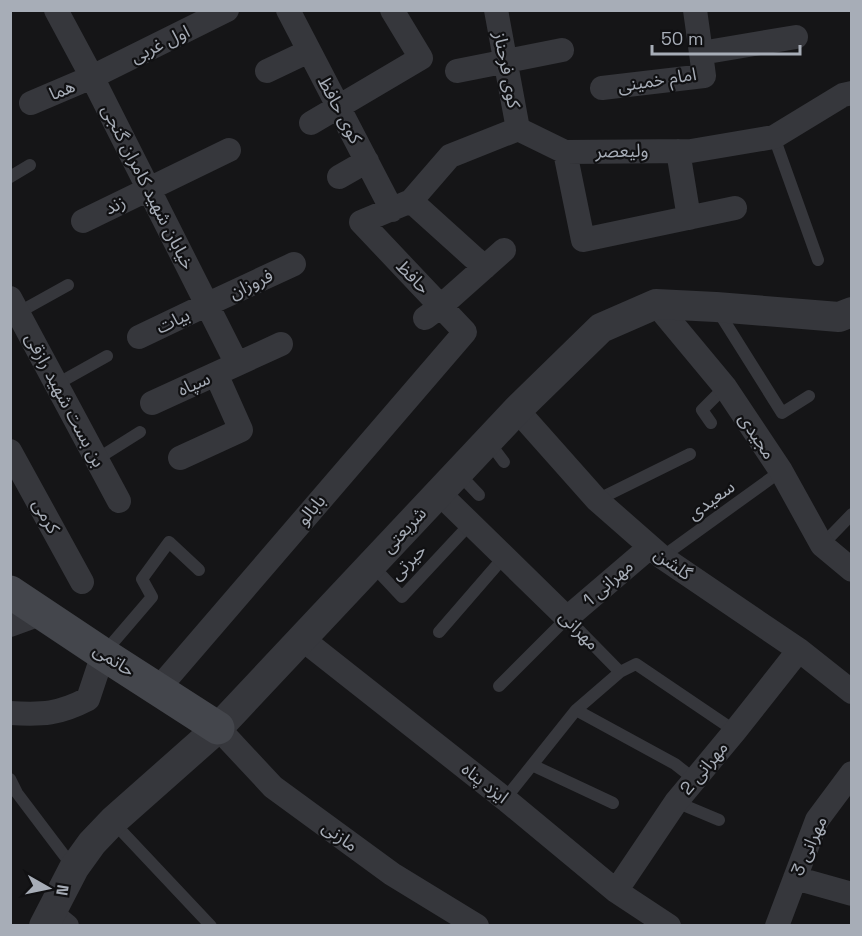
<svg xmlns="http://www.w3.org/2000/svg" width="862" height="936" font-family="'Space Grotesk','Noto Sans Arabic',sans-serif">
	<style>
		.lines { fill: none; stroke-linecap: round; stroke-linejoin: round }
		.service { stroke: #36373c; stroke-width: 12 }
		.minor { stroke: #36373c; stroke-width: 24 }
		.tertiary { stroke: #36373c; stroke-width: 30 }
		.secondary { stroke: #44464c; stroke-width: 33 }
		.labels { text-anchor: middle; stroke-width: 4.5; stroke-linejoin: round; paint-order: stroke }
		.street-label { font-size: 18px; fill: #a7adb7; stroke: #101012 }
	</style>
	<rect width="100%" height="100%" fill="#151517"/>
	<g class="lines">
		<path class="service" d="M 774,137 L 818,260
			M 10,177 L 30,165
			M 718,311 L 782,413 L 809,396
			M 14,315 L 68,285
			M 57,384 L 107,356
			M 711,423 L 702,410 L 725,387
			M 489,442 L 504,462
			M 97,459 L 140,432
			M 459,474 L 479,495
			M 597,500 L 690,454
			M 822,545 L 852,514
			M 662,557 L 781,471
			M 371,564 L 402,597 L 470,524
			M 439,632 L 504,557
			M 104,653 L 152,597 L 142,579 L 169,542 L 199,570
			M 499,686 L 567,618 L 620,672 L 636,664 L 735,731
			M 576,710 L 675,764 L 694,779
			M 532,765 L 613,803
			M 10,779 L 17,793 L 73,867
			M 505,799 L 576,710 L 620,672
			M 676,802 L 719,820
			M 113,822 L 211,926"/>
		<path class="minor" d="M 56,10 L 92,77 L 237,364
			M 288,10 L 392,210
			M 496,10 L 518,129
			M 695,10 L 701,53
			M 267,71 L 309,51
			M 457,71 L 562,50
			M 602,88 L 704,76 L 701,53 L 796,37
			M 31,103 L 92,77 L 227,10
			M 311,123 L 421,58 L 392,10
			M 678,151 L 689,218
			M 565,152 L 583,240 L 735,208
			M 339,177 L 367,161
			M 411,201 L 473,257 L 485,267
			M 83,221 L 229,150
			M 10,298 L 119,501
			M 656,304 L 725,387 L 781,471 L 822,545 L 852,570
			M 425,318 L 441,306 L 504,250
			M 139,337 L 208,304 L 294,264
			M 152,403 L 281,344
			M 517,410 L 597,500 L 662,557 L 799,650 L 852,692
			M 10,451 L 82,582
			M 180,458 L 241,430 L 216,374
			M 439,493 L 567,618 L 650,547
			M 10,625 L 43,613
			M 301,638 L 505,799 L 616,891 L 669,926
			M 158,689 L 465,332 L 361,222 L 411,201 L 450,156 L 518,129 L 565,152 L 691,151 L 774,137 L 843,95 L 852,93
			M 10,713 C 43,715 59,714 88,699 L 103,654
			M 218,728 L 273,787 L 392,874 L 477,926
			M 795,878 L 852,894
			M 616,891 L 676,802 L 735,731 L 799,650
			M 51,913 L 67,926
			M 777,926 L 817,820 L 852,773"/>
		<path class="tertiary" d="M 44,926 L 74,868 L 92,843 L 113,821 L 218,728 L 517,410 L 601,328 L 656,304 L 716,307 L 839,317 L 852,312"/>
		<path class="secondary" d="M 10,592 L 103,654 L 218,728"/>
	</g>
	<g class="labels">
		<g class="street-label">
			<text transform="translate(160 44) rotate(-26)" y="6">اول غربی</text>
			<text transform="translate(507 70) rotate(79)" y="6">کوی فرحناز</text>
			<text transform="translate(657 80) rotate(-9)" y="6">امام خمینی</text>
			<text transform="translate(62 90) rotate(-23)" y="6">هما</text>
			<text transform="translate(340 110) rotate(62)" y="6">کوی حافظ</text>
			<text transform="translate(622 151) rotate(-1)" y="6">ولیعصر</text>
			<text transform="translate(148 187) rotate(63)" y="6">خیابان شهید کامران گنجی</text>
			<text transform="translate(115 205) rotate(-26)" y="6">زند</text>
			<text transform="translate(413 277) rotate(46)" y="6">حافظ</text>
			<text transform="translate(251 284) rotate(-25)" y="6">فروزان</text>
			<text transform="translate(173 321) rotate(-26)" y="6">بیات</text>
			<text transform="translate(194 384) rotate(-24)" y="6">سپاه</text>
			<text transform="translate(65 400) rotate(62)" y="6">بن بست شهید رازقی</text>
			<text transform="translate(757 436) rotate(57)" y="6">مجیدی</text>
			<text transform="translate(711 500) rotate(-36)" y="6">سعیدی</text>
			<text transform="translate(311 510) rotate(-50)" y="6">بابالو</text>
			<text transform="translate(46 516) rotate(61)" y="6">کرمی</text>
			<text transform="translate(404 530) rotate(-47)" y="6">شریعتی</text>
			<text transform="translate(408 562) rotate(-45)" y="6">حیرتی</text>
			<text transform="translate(673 564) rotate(36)" y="6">گلشن</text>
			<text transform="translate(608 583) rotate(-41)" y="6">مهرانی 1</text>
			<text transform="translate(579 630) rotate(45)" y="6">مهرانی</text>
			<text transform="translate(114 660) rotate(33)" y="6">حاتمی</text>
			<text transform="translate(704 768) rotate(-50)" y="6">مهرانی 2</text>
			<text transform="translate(485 783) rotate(38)" y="6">ایزد پناه</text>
			<text transform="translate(340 836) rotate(36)" y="6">مازنی</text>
			<text transform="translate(809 846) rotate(-66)" y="6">مهرانی 3</text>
		</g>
	</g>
	<rect width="862" height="936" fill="none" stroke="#a7adb7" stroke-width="24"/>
	<g transform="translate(48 888) rotate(99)" stroke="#101012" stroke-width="4.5" paint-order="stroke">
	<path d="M0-4.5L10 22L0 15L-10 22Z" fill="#a7adb7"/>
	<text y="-9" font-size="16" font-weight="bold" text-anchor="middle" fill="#a7adb7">N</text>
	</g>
	<path d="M652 45v9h148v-9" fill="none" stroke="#a7adb7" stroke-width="3"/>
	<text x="661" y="45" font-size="18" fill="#a7adb7" stroke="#101012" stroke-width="4.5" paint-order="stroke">50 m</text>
</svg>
